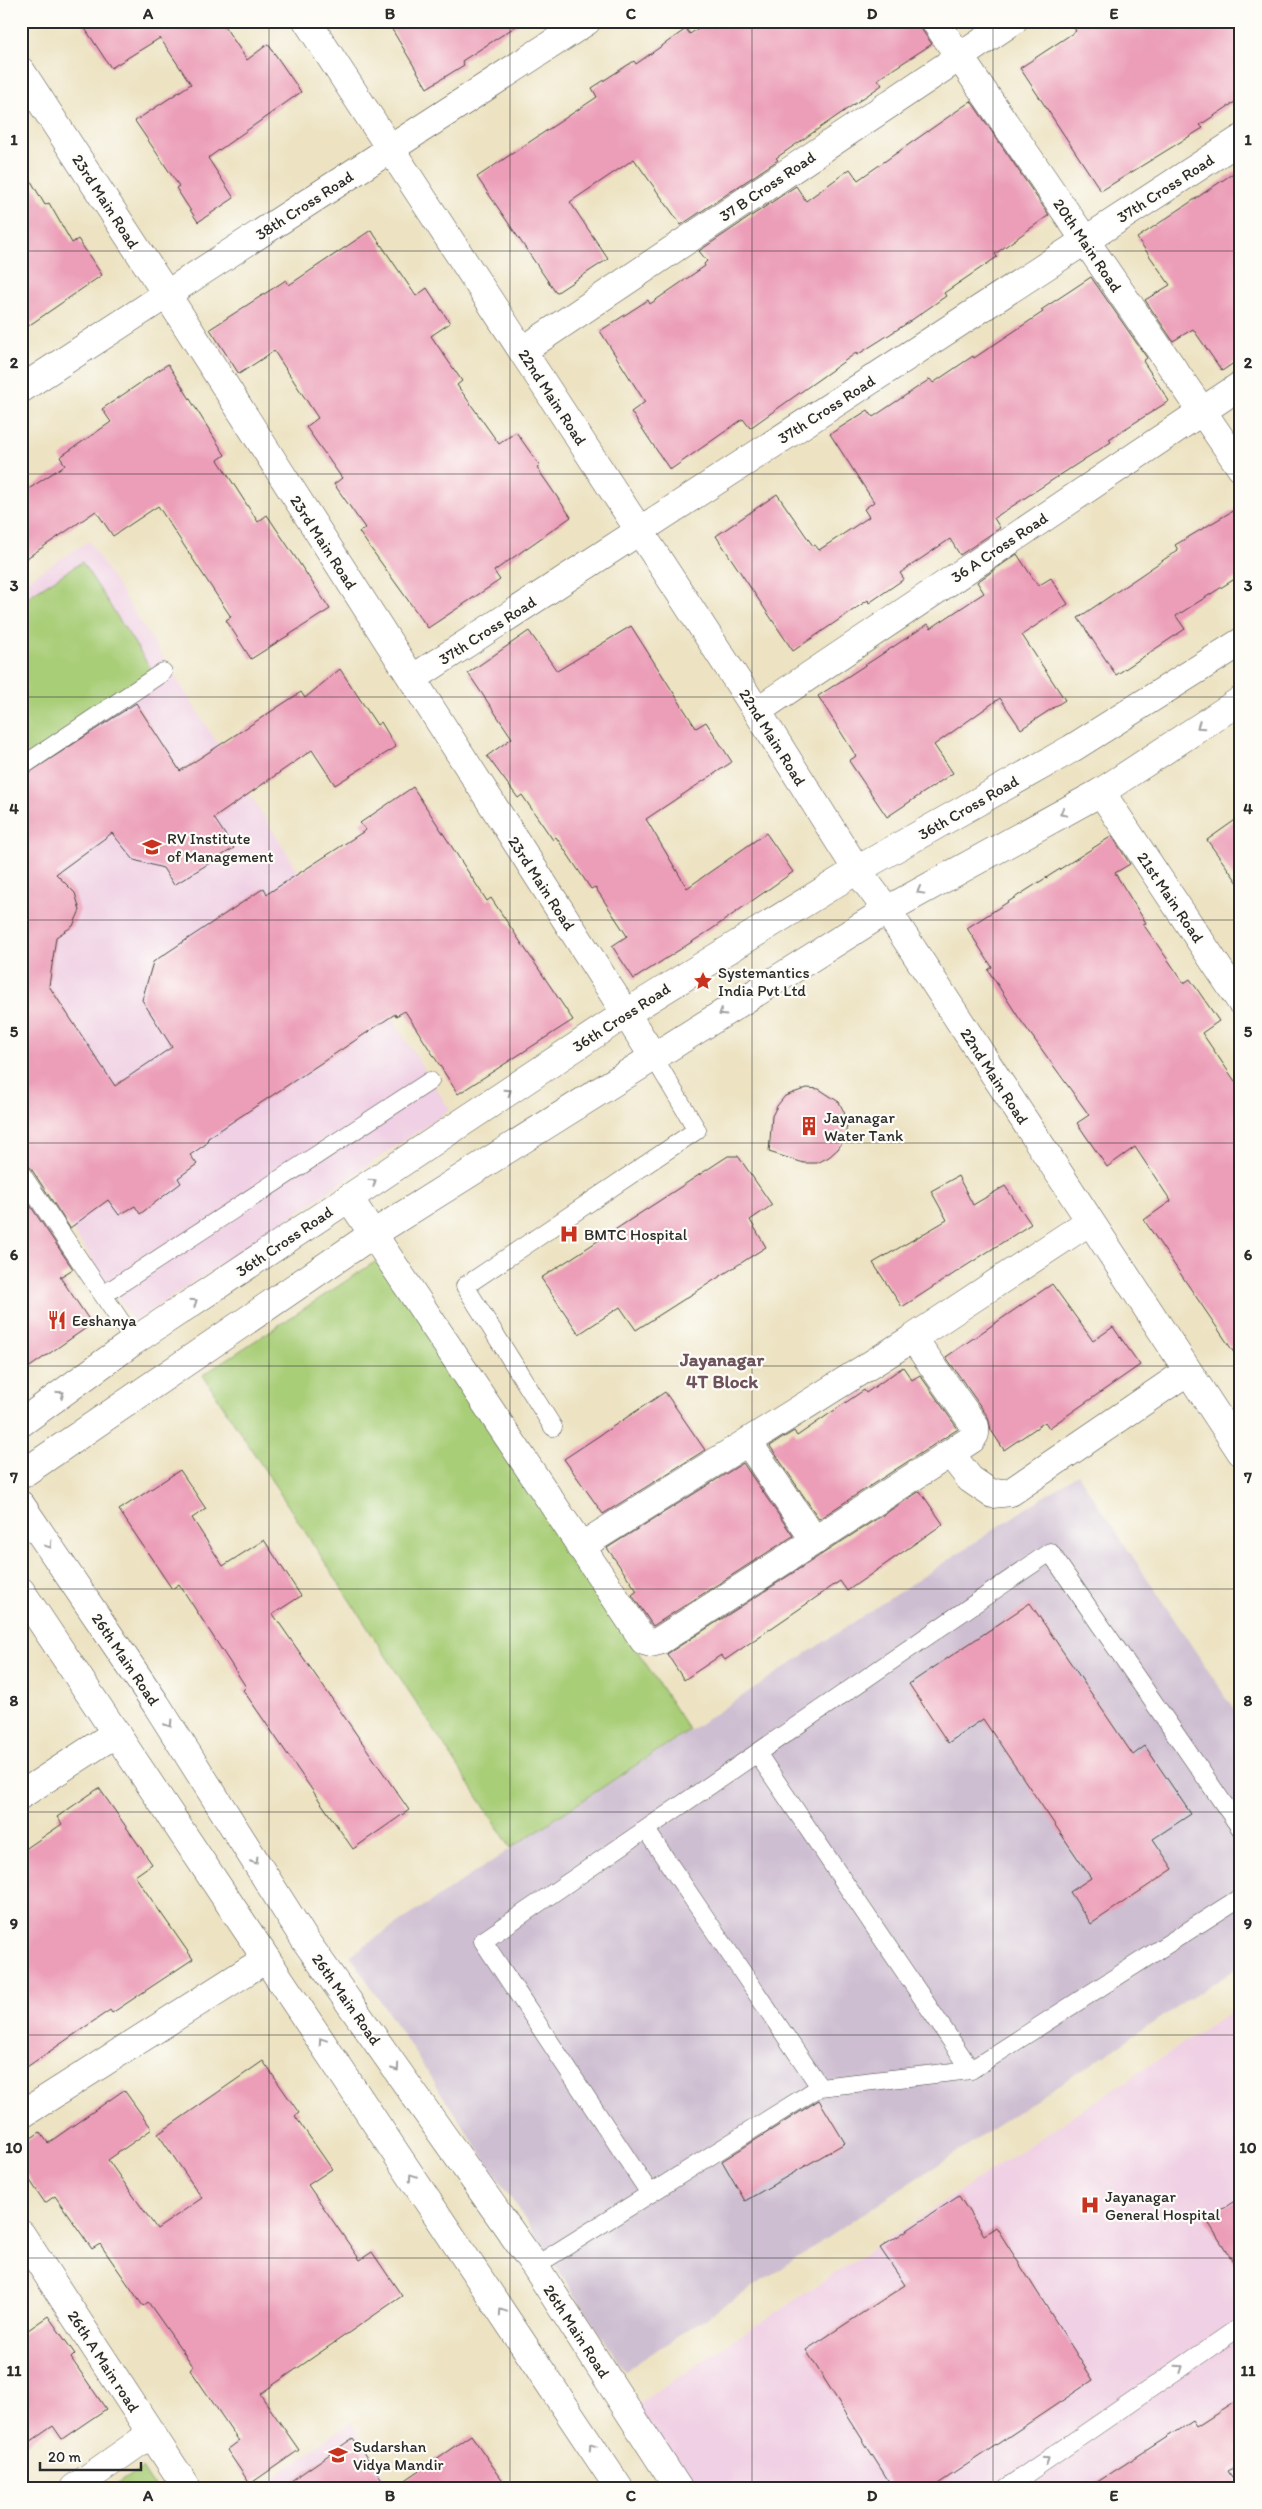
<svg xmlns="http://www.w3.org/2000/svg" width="1262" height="2509" font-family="Itim,sans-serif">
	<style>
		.built { fill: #f0d0e4 }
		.industrial { fill: #cebed1 }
		.green { fill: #a9ce78; stroke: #6a7c52 }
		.building { fill: #ec9eb8 }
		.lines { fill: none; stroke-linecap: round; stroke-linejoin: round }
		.service-casing { stroke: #484742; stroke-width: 19 }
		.minor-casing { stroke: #484742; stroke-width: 29 }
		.tertiary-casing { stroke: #484742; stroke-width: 29 }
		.service { stroke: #fff; stroke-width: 18 }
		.minor { stroke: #fff; stroke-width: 28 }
		.tertiary { stroke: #fff; stroke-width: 28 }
		.oneway { stroke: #a0a0a0 }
		.grid { fill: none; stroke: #2b2b2b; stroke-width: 1; stroke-opacity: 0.55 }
		.labels { text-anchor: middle; stroke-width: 4.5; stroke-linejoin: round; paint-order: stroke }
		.street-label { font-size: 16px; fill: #2b2b2b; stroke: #fdfcf7 }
		.poi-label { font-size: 16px; fill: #2b2b2b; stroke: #fdfcf7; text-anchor: start }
		.quarter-label { font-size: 19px; font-weight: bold; fill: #6f535c; stroke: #fdfcf7 }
		.neatline { fill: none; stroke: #2b2b2b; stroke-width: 2 }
		.grid-label { font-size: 16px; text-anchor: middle; font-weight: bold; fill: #2b2b2b }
	</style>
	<rect width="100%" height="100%" fill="#fdfcf7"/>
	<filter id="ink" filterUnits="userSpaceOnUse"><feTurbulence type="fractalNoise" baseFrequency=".02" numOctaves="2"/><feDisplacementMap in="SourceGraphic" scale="10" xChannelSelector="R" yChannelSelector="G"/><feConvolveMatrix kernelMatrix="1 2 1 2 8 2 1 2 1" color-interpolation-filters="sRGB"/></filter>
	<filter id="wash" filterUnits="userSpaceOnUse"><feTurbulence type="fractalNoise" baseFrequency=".0096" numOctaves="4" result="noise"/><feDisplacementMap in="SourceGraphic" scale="20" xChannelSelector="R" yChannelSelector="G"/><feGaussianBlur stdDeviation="1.12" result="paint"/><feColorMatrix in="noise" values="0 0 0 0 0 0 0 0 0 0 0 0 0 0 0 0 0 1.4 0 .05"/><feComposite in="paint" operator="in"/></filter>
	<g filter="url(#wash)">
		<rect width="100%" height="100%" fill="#ede3c3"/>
		<path class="built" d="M 89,541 L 450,1110 L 134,1322 L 21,1153 L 21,584 Z
			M 1241,2005 L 1241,2488 L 691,2488 L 636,2405 Z
			M 351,2422 L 391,2488 L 259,2488 Z"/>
		<path class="industrial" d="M 1078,1474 L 1241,1720 L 1241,1965 L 625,2371 L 350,1955 Z"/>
		<path class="green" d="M 82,562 L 155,675 L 21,764 L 21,601 Z
			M 381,1258 L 689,1730 L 511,1848 L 203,1375 Z
			M 142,2468 L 155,2488 L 112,2488 Z"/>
		<g id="blocks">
			<path class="building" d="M 80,21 L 221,21 L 247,60 L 268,44 L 301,92 L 208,158 L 234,198 L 198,222 L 176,188 L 179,186 L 135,121 L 191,84 L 160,38 L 111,68 Z
				M 387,21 L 524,21 L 462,61 L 464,65 L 427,88 Z
				M 709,21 L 920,21 L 922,30 L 932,44 L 878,79 L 882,85 L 776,158 L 778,160 L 681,225 L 634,159 L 570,202 L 608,259 L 556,293 L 477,177 L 597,97 L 592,88 L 634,61 L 636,64 L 686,29 L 690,34 Z
				M 1070,21 L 1241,21 L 1241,98 L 1200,125 L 1203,128 L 1101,191 L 1020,68 L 1076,31 Z
				M 971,101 L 1049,215 L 995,254 L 997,257 L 944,293 L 946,296 L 906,324 L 857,355 L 856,353 L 750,428 L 743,419 L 670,470 L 631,412 L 645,402 L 600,331 L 648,300 L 650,304 L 705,266 L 704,264 L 707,261 L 699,251 L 796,186 L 806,201 L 850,169 L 858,180 Z
				M 21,164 L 45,205 L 49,203 L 72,243 L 78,239 L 102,275 L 21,331 Z
				M 1241,168 L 1241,358 L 1222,371 L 1193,329 L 1173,341 L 1145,300 L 1170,285 L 1137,238 Z
				M 371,230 L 416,296 L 427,288 L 450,323 L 431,336 L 462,381 L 457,385 L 499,444 L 516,432 L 540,466 L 537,468 L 571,517 L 494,571 L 500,580 L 428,628 L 359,532 L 365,528 L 334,484 L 342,478 L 306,427 L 318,418 L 274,351 L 239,374 L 210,329 L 286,280 L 289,285 Z
				M 1091,277 L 1147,358 L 1143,361 L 1169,401 L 1109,439 L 1111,442 L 994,518 L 1000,528 L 960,555 L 950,539 L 900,573 L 904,579 L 869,603 L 868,600 L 793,651 L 716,536 L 777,494 L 813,546 L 815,545 L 819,550 L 869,517 L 864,509 L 874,502 L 830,434 L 868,410 L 873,417 L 930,379 L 933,383 L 973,356 L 974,358 L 1043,312 L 1041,310 Z
				M 168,364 L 225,455 L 218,460 L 258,522 L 267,515 L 330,609 L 251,659 L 226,620 L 231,617 L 158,506 L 113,536 L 96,511 L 21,562 L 21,494 L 65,465 L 60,457 L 111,422 L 102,409 Z
				M 1241,506 L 1241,575 L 1176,616 L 1185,629 L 1116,675 L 1078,618 L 1178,550 L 1175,545 Z
				M 1017,554 L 1038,586 L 1051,578 L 1068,604 L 1022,635 L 1065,700 L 1021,729 L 1000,698 L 934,745 L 953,773 L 887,817 L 849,761 L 856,756 L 818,696 L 928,624 L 931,628 L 984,593 L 977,582 Z
				M 631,626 L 696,728 L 706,722 L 732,762 L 646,819 L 687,888 L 766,833 L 793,872 L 712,929 L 634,979 L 612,946 L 627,936 L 595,887 L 591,889 L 556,837 L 553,840 L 522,795 L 518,798 L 487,756 L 512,738 L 468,673 L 529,631 L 557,671 Z
				M 340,669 L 377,725 L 381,722 L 396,747 L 335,785 L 312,750 L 214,818 L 234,848 L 174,885 L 163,868 L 134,860 L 112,833 L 56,874 L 75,893 L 80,910 L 73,926 L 56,937 L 49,986 L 115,1086 L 172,1047 L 142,1000 L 153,962 L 264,888 L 267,894 L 366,830 L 360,823 L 413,787 L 487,901 L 491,898 L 573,1020 L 458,1094 L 405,1011 L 396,1016 L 395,1014 L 208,1138 L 206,1144 L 190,1155 L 197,1164 L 178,1178 L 181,1183 L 140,1214 L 135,1206 L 119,1215 L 108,1200 L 70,1228 L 30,1167 L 21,1163 L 21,778 L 136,703 L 180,771 L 301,692 L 305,698 Z
				M 1241,816 L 1241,887 L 1207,840 Z
				M 1112,836 L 1130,864 L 1115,873 L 1146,923 L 1143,924 L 1184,983 L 1190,979 L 1219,1021 L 1202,1033 L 1241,1090 L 1241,1363 L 1144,1220 L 1171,1201 L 1135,1147 L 1107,1167 L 1077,1123 L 1089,1115 L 1019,1018 L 988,970 L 992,967 L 967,928 Z
				M 807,1088 L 819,1089 L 839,1102 L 844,1112 L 847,1124 L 845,1138 L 838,1149 L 829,1157 L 817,1163 L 804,1163 L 769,1152 L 772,1116 L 777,1106 L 785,1096 Z
				M 728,1156 L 738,1156 L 772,1205 L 750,1220 L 766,1247 L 636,1330 L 620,1307 L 579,1334 L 541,1278 Z
				M 958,1176 L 973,1205 L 1005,1186 L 1031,1224 L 902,1307 L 873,1263 L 947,1220 L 931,1191 Z
				M 21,1192 L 73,1269 L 60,1277 L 92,1324 L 21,1373 Z
				M 1052,1284 L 1093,1341 L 1113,1327 L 1140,1365 L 1049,1428 L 1045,1422 L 1004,1450 L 991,1430 L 988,1417 L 946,1357 Z
				M 903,1367 L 912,1380 L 920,1375 L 958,1429 L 819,1519 L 770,1446 L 794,1431 L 797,1436 L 864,1390 L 866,1393 Z
				M 665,1392 L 705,1450 L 603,1514 L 564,1459 Z
				M 743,1463 L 793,1536 L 653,1626 L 632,1595 L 637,1591 L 607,1548 Z
				M 180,1470 L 206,1509 L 192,1518 L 223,1566 L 264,1540 L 301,1596 L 273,1614 L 409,1810 L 353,1849 L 243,1690 L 246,1687 L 179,1584 L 172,1589 L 119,1510 Z
				M 920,1491 L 943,1524 L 847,1591 L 840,1581 L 725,1660 L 721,1655 L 684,1680 L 667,1654 Z
				M 1030,1603 L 1133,1755 L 1145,1746 L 1191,1814 L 1153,1839 L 1173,1869 L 1091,1924 L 1070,1892 L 1091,1878 L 983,1719 L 948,1743 L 909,1684 Z
				M 99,1788 L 152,1864 L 135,1876 L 193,1959 L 112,2013 L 110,2010 L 21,2071 L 21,1852 L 62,1824 L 57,1817 Z
				M 263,2061 L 299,2113 L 295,2116 L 332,2169 L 308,2185 L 360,2260 L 372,2252 L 402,2296 L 260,2394 L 299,2450 L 250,2484 L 227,2450 L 239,2441 L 190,2369 L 193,2366 L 148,2302 L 143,2306 L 100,2244 L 92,2249 L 55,2196 L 45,2203 L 21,2167 L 21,2145 L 40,2132 L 48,2143 L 124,2090 L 152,2129 L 108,2160 L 157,2229 L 202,2198 L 158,2134 Z
				M 819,2100 L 845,2143 L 745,2201 L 722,2161 Z
				M 959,2196 L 984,2235 L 996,2227 L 1093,2380 L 932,2488 L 893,2488 L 806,2350 L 905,2285 L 880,2248 Z
				M 1241,2197 L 1241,2274 L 1206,2219 Z
				M 48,2316 L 75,2354 L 71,2358 L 106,2409 L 62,2439 L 53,2426 L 21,2448 L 21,2335 Z
				M 1241,2398 L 1241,2464 L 1228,2471 L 1239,2488 L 1088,2488 L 1192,2421 L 1196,2427 Z
				M 471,2435 L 508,2488 L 394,2488 Z
				M 353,2438 L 388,2488 L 281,2488 Z"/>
		</g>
	</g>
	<g filter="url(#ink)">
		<use href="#blocks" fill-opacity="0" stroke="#484742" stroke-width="1"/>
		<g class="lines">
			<g class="service-casing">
				<path id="service" d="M 21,767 L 163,672
					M 21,1173 L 103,1295 L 430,1081
					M 103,1295 L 134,1341
					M 553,1427 L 465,1286 L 697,1130 L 653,1056
					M 757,1753 L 971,2070
					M 646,1830 L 820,2087
					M 649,2192 L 483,1941 L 1050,1552 L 1241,1829
					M 535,2266 L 820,2087 L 971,2070 L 1241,1897
					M 1006,2488 L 1241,2326"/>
			</g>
			<g class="minor-casing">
				<path id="minor" d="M 307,21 L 757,711 L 857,870 L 887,910 L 1241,1452
					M 935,21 L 1241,468
					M 21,71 L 167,295 L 653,1056
					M 522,351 L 1013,21
					M 412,679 L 1241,139
					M 757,711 L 1241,385
					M 1101,792 L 1241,1002
					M 349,1198 L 644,1641 L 651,1643 L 659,1641 L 972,1439 L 975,1434 L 975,1426 L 913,1338
					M 748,1442 L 815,1541
					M 950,1453 L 970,1479 L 992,1494 L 1011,1492 L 1188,1371
					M 580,1547 L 913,1338 L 1090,1221
					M 21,1795 L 116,1733
					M 21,2115 L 266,1959
					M 21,2234 L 187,2488
					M 74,2488 L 151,2434"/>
			</g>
			<g class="tertiary-casing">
				<path id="tertiary" d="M 21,389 L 587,21
					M 21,1423 L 134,1341 L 625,1014 L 857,870 L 1071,749 L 1241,642
					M 21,1475 L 373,1234 L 887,910 L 1101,792 L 1241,700
					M 21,1505 L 156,1704 L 305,1940 L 535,2266 L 678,2488
					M 21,1591 L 619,2488"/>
			</g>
			<use href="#service" class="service"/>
			<use href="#minor" class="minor"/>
			<use href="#tertiary" class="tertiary"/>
		</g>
		<defs><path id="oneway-chevron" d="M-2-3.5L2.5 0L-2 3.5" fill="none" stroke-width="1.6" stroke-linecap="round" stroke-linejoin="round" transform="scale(1.25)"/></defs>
		<g class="oneway">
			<use href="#oneway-chevron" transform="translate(1200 726) rotate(146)"/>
			<use href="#oneway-chevron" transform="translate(1063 813) rotate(151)"/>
			<use href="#oneway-chevron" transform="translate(920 891) rotate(151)"/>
			<use href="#oneway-chevron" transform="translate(722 1013) rotate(148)"/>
			<use href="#oneway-chevron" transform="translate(508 1092) rotate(-34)"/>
			<use href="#oneway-chevron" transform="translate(373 1182) rotate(-34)"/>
			<use href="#oneway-chevron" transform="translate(194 1302) rotate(-34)"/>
			<use href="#oneway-chevron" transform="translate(61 1394) rotate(-36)"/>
			<use href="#oneway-chevron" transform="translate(49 1545) rotate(56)"/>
			<use href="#oneway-chevron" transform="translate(169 1724) rotate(58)"/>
			<use href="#oneway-chevron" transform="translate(255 1861) rotate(58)"/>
			<use href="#oneway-chevron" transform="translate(322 2041) rotate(-124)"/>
			<use href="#oneway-chevron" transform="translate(396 2068) rotate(55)"/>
			<use href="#oneway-chevron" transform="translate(412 2177) rotate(-124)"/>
			<use href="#oneway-chevron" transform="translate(502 2312) rotate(-124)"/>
			<use href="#oneway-chevron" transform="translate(1180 2368) rotate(-34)"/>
			<use href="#oneway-chevron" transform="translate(592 2447) rotate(-124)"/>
			<use href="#oneway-chevron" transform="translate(1046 2460) rotate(-34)"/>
		</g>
	</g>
	<path class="grid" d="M 269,21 L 269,2488M 510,21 L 510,2488M 752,21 L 752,2488M 993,21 L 993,2488M 21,251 L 1241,251M 21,474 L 1241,474M 21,697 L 1241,697M 21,920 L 1241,920M 21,1143 L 1241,1143M 21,1366 L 1241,1366M 21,1589 L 1241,1589M 21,1812 L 1241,1812M 21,2035 L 1241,2035M 21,2258 L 1241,2258"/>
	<defs>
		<g id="university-bare" transform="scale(1.5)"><path d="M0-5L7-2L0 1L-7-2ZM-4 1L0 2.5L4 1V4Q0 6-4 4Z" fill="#c8321e" stroke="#fdfcf7" stroke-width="2.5" paint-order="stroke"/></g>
		<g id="sight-bare" transform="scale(1.5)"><path d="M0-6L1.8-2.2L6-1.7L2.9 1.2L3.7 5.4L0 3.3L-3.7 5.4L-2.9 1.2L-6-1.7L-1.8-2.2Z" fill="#c8321e" stroke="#fdfcf7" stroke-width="2.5" paint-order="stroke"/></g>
		<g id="building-bare" transform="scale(1.5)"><path d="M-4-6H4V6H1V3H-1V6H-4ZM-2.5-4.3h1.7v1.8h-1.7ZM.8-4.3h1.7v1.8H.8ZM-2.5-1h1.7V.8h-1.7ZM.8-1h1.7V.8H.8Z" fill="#c8321e" stroke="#fdfcf7" stroke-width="2.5" paint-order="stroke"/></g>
		<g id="hospital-bare" transform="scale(1.5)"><path d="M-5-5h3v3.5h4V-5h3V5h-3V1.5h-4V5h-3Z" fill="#c8321e" stroke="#fdfcf7" stroke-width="2.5" paint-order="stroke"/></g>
		<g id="restaurant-bare" transform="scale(1.5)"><path d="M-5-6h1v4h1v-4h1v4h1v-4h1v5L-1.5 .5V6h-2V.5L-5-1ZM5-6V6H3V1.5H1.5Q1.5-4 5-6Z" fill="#c8321e" stroke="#fdfcf7" stroke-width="2.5" paint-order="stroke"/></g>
		<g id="school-bare" transform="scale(1.5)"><path d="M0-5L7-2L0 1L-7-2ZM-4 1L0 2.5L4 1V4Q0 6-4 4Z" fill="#c8321e" stroke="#fdfcf7" stroke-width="2.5" paint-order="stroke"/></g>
	</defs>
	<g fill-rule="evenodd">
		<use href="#university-bare" x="152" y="847"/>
		<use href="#sight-bare" x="703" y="981"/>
		<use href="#building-bare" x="809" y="1126"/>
		<use href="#hospital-bare" x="569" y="1234"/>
		<use href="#restaurant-bare" x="57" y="1320"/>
		<use href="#hospital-bare" x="1090" y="2205"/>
		<use href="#school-bare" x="338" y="2455"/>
	</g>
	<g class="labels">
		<g class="street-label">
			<text transform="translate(767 186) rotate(-34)" y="6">37 B Cross Road</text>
			<text transform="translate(1165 188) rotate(-33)" y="6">37th Cross Road</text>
			<text transform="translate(106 201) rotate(57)" y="6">23rd Main Road</text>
			<text transform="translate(304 205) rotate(-33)" y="6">38th Cross Road</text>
			<text transform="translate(1088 245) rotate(56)" y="6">20th Main Road</text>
			<text transform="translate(553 397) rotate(57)" y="6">22nd Main Road</text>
			<text transform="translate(826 409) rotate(-33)" y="6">37th Cross Road</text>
			<text transform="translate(324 542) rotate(57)" y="6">23rd Main Road</text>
			<text transform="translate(999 547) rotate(-34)" y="6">36 A Cross Road</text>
			<text transform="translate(487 630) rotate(-33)" y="6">37th Cross Road</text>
			<text transform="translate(773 737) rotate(58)" y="6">22nd Main Road</text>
			<text transform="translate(968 807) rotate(-30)" y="6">36th Cross Road</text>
			<text transform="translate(542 883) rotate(57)" y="6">23rd Main Road</text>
			<text transform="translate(1171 897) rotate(56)" y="6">21st Main Road</text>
			<text transform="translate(621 1017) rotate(-33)" y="6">36th Cross Road</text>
			<text transform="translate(995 1076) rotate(57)" y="6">22nd Main Road</text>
			<text transform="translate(284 1241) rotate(-34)" y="6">36th Cross Road</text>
			<text transform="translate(126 1659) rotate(56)" y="6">26th Main Road</text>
			<text transform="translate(347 1999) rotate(55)" y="6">26th Main Road</text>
			<text transform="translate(577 2331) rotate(57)" y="6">26th Main Road</text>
			<text transform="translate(104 2361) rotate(57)" y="6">26th A Main road</text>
		</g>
		<g class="poi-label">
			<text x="167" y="844">RV Institute<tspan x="167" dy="18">of Management</tspan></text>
			<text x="718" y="978">Systemantics<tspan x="718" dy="18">India Pvt Ltd</tspan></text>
			<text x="824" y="1123">Jayanagar<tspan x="824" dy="18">Water Tank</tspan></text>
			<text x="584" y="1240">BMTC Hospital</text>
			<text x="72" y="1326">Eeshanya</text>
			<text x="1105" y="2202">Jayanagar<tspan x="1105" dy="18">General Hospital</tspan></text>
			<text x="353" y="2452">Sudarshan<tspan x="353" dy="18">Vidya Mandir</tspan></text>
		</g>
		<g class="quarter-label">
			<text x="722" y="1366">Jayanagar<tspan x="722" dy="22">4T Block</tspan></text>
		</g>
	</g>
	<rect width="1262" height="2509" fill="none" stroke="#fdfcf7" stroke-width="55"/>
	<path d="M40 2462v8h101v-8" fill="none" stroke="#2b2b2b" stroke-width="2.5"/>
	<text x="48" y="2462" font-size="15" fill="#2b2b2b" stroke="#fdfcf7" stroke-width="4" paint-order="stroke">20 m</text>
	<rect x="28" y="28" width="1206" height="2454" class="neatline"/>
	<g class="grid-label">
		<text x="148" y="19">A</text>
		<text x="390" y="19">B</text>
		<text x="631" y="19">C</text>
		<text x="872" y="19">D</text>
		<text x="1114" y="19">E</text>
		<text x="14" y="145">1</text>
		<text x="1248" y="145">1</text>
		<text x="14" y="368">2</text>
		<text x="1248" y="368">2</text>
		<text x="14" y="591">3</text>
		<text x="1248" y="591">3</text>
		<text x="14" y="814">4</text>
		<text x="1248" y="814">4</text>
		<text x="14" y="1037">5</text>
		<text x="1248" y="1037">5</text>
		<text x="14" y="1260">6</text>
		<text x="1248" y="1260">6</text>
		<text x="14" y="1483">7</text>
		<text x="1248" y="1483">7</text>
		<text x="14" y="1706">8</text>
		<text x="1248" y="1706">8</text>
		<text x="14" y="1929">9</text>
		<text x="1248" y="1929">9</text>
		<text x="14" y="2153">10</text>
		<text x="1248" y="2153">10</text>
		<text x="14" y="2376">11</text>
		<text x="1248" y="2376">11</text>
		<text x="148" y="2501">A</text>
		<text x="390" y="2501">B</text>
		<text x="631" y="2501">C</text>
		<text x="872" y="2501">D</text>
		<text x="1114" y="2501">E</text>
	</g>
</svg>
